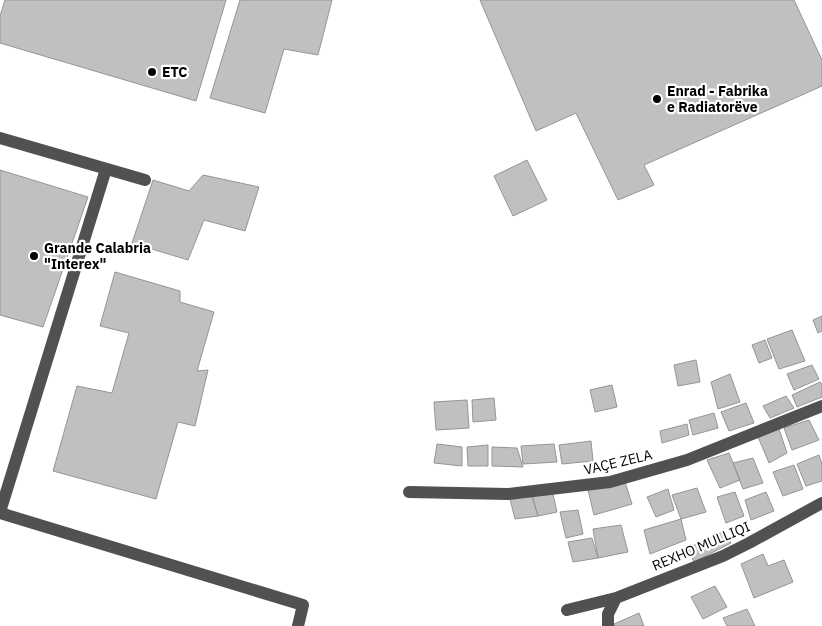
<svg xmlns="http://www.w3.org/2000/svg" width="822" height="626" font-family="'IBM Plex Sans',sans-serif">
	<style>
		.building { fill: #c0c0c0; stroke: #959595 }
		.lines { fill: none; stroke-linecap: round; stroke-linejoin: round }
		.minor { stroke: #515151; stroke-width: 12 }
		.poi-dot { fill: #000; stroke: #fff; stroke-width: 2 }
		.labels { text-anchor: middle; stroke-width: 4.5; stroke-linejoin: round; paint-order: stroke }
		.poi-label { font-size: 14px; font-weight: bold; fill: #000; stroke: #fff; text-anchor: start }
		.street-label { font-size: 14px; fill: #000; stroke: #fff }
	</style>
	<rect width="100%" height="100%" fill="#fff"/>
	<path class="building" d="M 5,0 L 226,0 L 196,101 L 0,43 L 0,16 Z
		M 240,0 L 332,0 L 318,55 L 284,49 L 265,113 L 210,98 Z
		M 480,0 L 794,0 L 822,60 L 822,86 L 644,165 L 654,185 L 618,200 L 576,113 L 536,131 Z
		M 527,160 L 547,200 L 513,216 L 494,176 Z
		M 0,170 L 88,197 L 43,327 L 0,315 Z
		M 203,175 L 259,187 L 245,231 L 204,220 L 188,260 L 132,243 L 153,180 L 189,191 Z
		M 115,272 L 180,291 L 180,302 L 214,312 L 197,371 L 208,370 L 195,426 L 178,422 L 156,499 L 53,471 L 77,386 L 112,393 L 129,333 L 100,326 Z
		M 822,316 L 822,331 L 818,333 L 813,320 Z
		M 792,330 L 805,361 L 779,369 L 767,339 Z
		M 765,340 L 772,358 L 759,363 L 752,345 Z
		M 696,360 L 700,382 L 678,386 L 674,365 Z
		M 812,365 L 819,379 L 794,390 L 787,374 Z
		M 730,374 L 740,402 L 718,409 L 711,382 Z
		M 820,382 L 822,384 L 822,397 L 797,407 L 792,395 Z
		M 612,385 L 617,407 L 595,412 L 590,390 Z
		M 786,396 L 794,408 L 770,418 L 763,406 Z
		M 494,398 L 496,420 L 473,422 L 472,400 Z
		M 467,400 L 469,428 L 436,430 L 434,402 Z
		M 746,403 L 754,423 L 729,431 L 721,412 Z
		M 714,413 L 718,428 L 693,435 L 689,420 Z
		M 809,420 L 819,440 L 792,450 L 784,428 Z
		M 687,424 L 689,435 L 662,443 L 660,431 Z
		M 779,429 L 787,453 L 769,463 L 758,437 Z
		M 591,441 L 593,461 L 562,464 L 559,445 Z
		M 437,444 L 462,447 L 462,466 L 434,463 Z
		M 554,444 L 557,462 L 523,464 L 521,446 Z
		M 488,445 L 488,466 L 468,466 L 467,447 Z
		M 492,447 L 517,448 L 523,467 L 492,466 Z
		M 729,453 L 740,480 L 720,488 L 707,460 Z
		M 819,455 L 822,464 L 822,481 L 806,486 L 797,464 Z
		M 753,458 L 763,483 L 743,489 L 733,463 Z
		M 794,465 L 803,489 L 783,496 L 773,472 Z
		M 625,482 L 632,504 L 594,515 L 588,490 Z
		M 697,488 L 706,512 L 681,519 L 672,495 Z
		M 668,489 L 674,510 L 656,517 L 647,497 Z
		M 735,492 L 744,516 L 726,523 L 717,497 Z
		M 766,492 L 774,511 L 751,520 L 745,500 Z
		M 553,494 L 557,512 L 538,516 L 532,496 Z
		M 532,496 L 538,516 L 515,519 L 510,499 Z
		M 578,510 L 583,534 L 566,538 L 560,512 Z
		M 681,519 L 686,540 L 650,554 L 644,530 Z
		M 621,525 L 628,552 L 598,558 L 593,529 Z
		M 724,531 L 731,543 L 694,562 L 688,548 Z
		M 592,538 L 598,558 L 573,562 L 568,542 Z
		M 763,554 L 768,566 L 784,560 L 793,582 L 754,598 L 741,564 Z
		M 715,586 L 727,607 L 703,619 L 691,597 Z
		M 747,609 L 755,626 L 727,626 L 723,618 Z
		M 639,613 L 644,626 L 615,626 L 614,624 Z"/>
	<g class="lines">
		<path class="minor" d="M 0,138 L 145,180
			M 409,492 L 508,494 L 610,482 L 687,460 L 822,406
			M 0,512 L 106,169
			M 0,513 L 303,605 L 298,626
			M 567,610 L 616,598
			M 608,626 L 608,614 L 616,598 L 723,556 L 749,543 L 822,503"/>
	</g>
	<g class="poi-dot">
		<circle cx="152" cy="72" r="5"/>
		<circle cx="657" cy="99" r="5"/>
		<circle cx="34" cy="256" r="5"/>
	</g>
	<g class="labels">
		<g class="poi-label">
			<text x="162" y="77">ETC</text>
			<text x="667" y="96">Enrad - Fabrika<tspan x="667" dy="16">e Radiatorëve</tspan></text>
			<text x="44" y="253">Grande Calabria<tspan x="44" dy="16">"Interex"</tspan></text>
		</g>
		<g class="street-label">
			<text transform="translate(618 462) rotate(-13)" y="5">VAÇE ZELA</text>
			<text transform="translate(701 546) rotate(-23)" y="5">REXHO MULLIQI</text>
		</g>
	</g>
</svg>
